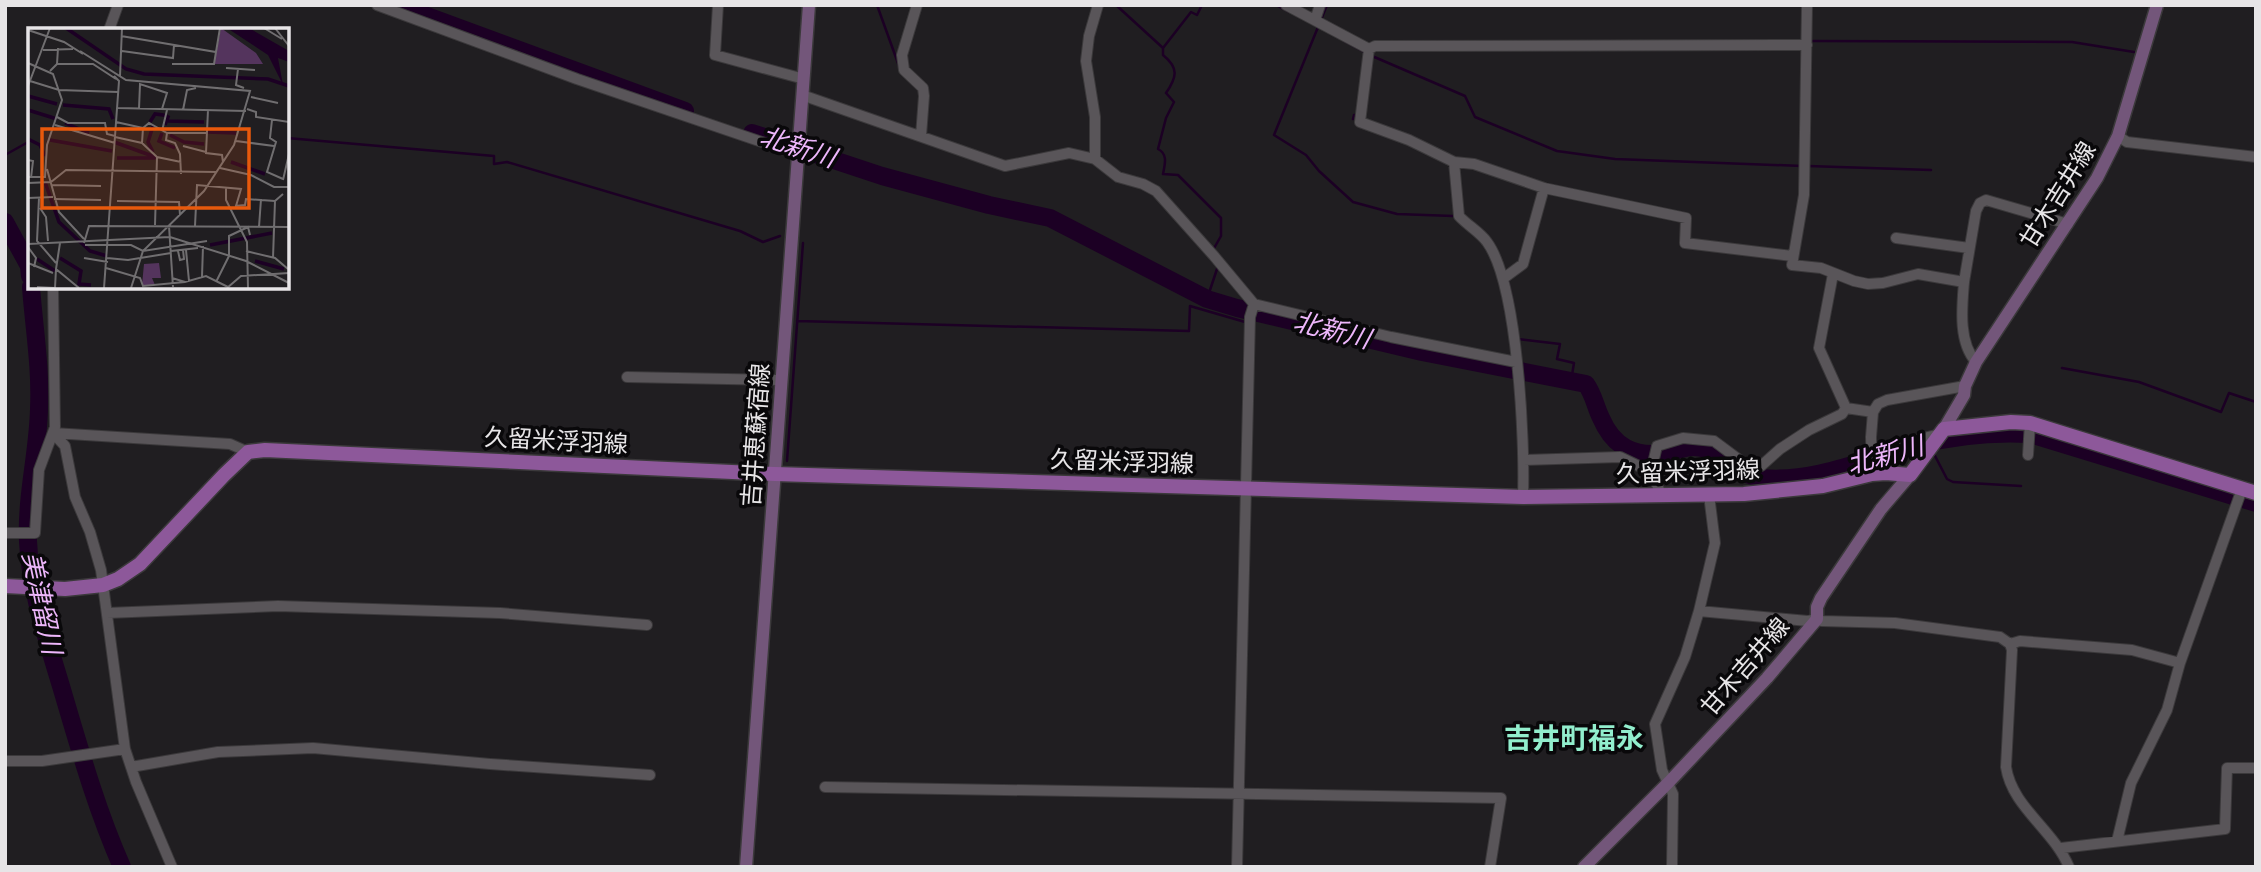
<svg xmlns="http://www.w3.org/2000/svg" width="2261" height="872" font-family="Arial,'Noto Sans JP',sans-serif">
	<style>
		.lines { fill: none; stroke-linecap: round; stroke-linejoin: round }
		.stream { stroke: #1c0024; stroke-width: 2.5 }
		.river { stroke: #1c0024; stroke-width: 18 }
		.street-casing { stroke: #3b393b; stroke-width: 12 }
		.secondary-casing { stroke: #3b393b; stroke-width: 15 }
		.primary-casing { stroke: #3b393b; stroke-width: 17 }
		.street { stroke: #595559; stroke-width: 10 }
		.secondary { stroke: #73567a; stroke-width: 12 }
		.primary { stroke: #8d589a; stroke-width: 14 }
		.labels { text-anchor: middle; stroke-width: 7; stroke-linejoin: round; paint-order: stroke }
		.street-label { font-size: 24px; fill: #e7e5e7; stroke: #09080a }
		.water-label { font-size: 26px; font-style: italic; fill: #edb6fb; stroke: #09080a }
		.quarter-label { font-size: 28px; font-weight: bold; fill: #92eecd; stroke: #09080a }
		.inset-river { fill: none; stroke: #1c0024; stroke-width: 3.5 }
		.inset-road { fill: none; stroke: #706e70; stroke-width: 2 }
		.view { fill: #e8590c; fill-opacity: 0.15; stroke: #e8590c; stroke-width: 3.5 }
		.inset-edge { fill: none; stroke: #e7e5e7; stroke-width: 3.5 }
	</style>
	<rect width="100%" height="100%" fill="#201e21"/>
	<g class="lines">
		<path class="stream" d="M 877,5 L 899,66
			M 1116,5 L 1163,48
			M 1202,5 L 1197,15 L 1191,12 L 1163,48 L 1163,55 C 1179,68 1177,77 1166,93 L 1174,102 L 1166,118 L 1158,149 C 1168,154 1165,164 1163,174 L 1178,175 L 1221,218 L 1221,236 L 1213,250
			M 1276,5 L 1289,12
			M 1327,5 L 1274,135 L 1306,155 L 1319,171 L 1353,202 L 1397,214 L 1453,216
			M 1344,41 L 1366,53
			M 1813,41 L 2072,42 L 2134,52
			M 1372,56 L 1465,96 L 1475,117 L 1557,151 L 1615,159 L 1802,166
			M 1353,119 L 1354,115
			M 287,138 L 494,156 L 494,164 L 507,162 L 740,231 L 763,242 L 780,236
			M 5,155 L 30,141
			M 1808,166 L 1931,170
			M 1508,280 L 1513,302
			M 1207,299 L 1218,266
			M 1246,311 L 1246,310
			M 797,321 L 1189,331 L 1190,306 L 1245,322
			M 1518,339 L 1560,344 L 1557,359 L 1574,363 L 1571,381
			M 2062,368 L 2139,382 L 2221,412 L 2229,393 L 2256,402
			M 1933,452 L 1947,479 L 1953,482 L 2021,486
			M 787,461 L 803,243"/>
		<path class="river" d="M 397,5 L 685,111
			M 752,133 L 882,176 L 989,205 L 1050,218 L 1207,299 L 1237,308 L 1422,352 L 1586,384 C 1594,395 1595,406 1601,418 C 1613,446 1634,458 1665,453 C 1680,450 1690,444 1706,449 C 1728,455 1739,476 1762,478 C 1815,483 1868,458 1918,445 C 1954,436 1993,432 2030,434 L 2256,503
			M 5,222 L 29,266 L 30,276
			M 31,287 C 34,328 41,368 39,409 C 38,453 26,496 28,541 C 30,590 47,639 61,686 C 79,747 96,808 122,867"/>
		<g class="street-casing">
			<path id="street" d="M 377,5 L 577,79 L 797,154
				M 718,5 L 715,55 L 804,79
				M 917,5 L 902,55 L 904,70 L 923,88 L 924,96 L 921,136
				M 1286,5 L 1369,49 L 1375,46 L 1807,45
				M 1807,5 L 1804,195 L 1792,265 L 1821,268 L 1854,281 L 1868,284 L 1883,283 L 1918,274 L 1964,282 C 1962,307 1958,342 1976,362
				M 1315,20 L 1320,5
				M 109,30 L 118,5
				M 1369,49 L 1360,122 L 1409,140 L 1454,162 L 1459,216 C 1467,225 1480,232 1487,242 C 1518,284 1525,442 1523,497
				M 802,95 L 1005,166 L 1069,153 L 1095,159 L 1118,177 L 1143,184 L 1156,191 L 1214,256 L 1254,304 L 1391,337 L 1516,362
				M 2118,136 L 2127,142 L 2256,157
				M 1095,159 L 1095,117 L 1086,61 L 1089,36 L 1098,5
				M 1454,162 L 1474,164 L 1544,188 L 1523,264 L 1504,278
				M 1544,188 L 1686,218 L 1685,243 L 1792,256
				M 1896,238 L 1969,248
				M 1833,274 L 1819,348 L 1846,408
				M 1964,282 L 1976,211 L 1980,203 L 1986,200 L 2068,224
				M 627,377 L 781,380
				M 1846,408 L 1873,412 L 1878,404 L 1887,400 L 1965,386
				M 53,433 L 65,446 L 75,497 L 90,532 L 101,570 L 125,749 L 136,782 L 172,867
				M 53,433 L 230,444 L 248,452
				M 1871,451 L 1940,434
				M 2028,455 L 2030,423
				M 1524,460 L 1620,457 L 1651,472
				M 1872,474 L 1871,437 L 1873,412
				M 1662,496 L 1651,472 L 1657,446 L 1683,438 L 1714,441 L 1749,467 L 1761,466 L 1780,449 L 1809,430 L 1842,414 L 1846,408
				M 5,533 L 35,533 L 39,470 L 55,427 L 53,287
				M 1699,611 L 1715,543 L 1709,495
				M 107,613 L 278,606 L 500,613 L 647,625
				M 2010,644 L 2012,650 L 2006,767 C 2012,807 2053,829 2069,867
				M 2180,663 L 2242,489
				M 5,761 L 42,761 L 125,749
				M 131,767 L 218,752 L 313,748 L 490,764 L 650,775
				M 825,787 L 1501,798 L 1490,867
				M 2061,848 L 2225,829 L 2227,768 L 2256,768
				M 1237,867 L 1250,317 L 1254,304
				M 1672,867 L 1673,794 L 1662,770 L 1655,724 L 1685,657 L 1699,611 L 1808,621 L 1817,619 L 1822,621 L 1895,623 L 2000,637 L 2010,644 L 2020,641 L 2132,650 L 2180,663 L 2167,710 L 2131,783 L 2117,841"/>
		</g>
		<g class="secondary-casing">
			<path id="secondary" d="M 1944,429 L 1964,395 L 1965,386 L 1976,362 L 2097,178 L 2118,136 L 2157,5
				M 746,867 L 809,5
				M 1584,867 L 1669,782 L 1767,678 L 1817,619 L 1817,607 L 1821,598 L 1881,509 L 1910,475"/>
		</g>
		<g class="primary-casing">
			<path id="primary" d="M 5,586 L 65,589 L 103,585 L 118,579 L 140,564 L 224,475 L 248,452 L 265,450 L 775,474 L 1523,497 L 1744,494 L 1823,486 L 1872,474 L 1886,473 L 1910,475 L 1944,429 L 2011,422 L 2030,423 L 2062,433 L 2256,493"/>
		</g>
		<use href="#street" class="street"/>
		<use href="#secondary" class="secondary"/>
		<use href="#primary" class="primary"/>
	</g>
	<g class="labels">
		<g class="street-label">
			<text transform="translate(2058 195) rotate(-58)" y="8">甘木吉井線</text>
			<text transform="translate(756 435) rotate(-86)" y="8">吉井恵蘇宿線</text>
			<text transform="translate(556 441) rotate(3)" y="8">久留米浮羽線</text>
			<text transform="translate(1122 462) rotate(2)" y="8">久留米浮羽線</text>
			<text transform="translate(1688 472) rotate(-2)" y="8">久留米浮羽線</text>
			<text transform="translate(1745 667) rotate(-49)" y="8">甘木吉井線</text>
		</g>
		<g class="water-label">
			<text transform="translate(798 147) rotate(18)" y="9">北新川</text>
			<text transform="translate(1332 330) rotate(14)" y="9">北新川</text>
			<text transform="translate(1885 455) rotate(-15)" y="9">北新川</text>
			<text transform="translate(42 603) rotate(78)" y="9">美津留川</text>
		</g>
		<g class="quarter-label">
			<text x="1574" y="748">吉井町福永</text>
		</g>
	</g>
	<g transform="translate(28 28)">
		<rect width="261" height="261" fill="#201e21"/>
		<path d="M 193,0 L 228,25 L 235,36 L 186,36 ZM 131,235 L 133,250 L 124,250 L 127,257 L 114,257 L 116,236 Z" fill="#54345d"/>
		<path d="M 199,0 L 221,0 L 261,23 L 261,34 L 250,30 L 255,57 L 240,27 Z" fill="#1c0024"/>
		<path class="inset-river" d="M 38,0 L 98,41 L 116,46 L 240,51 L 261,58M 0,68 L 29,76M 35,77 L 81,81 L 85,91M 0,82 L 29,91M 140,93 L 176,94M 122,94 L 127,86 L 135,87 L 140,89 L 137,97M 37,95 L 61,105M 180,104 L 208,105M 134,105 L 131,113 L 147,120M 142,107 L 156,114 L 176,116M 0,111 L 12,117 L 17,128M 22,112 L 84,123M 86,114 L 130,130M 125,124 L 120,114 L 125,98M 89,130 L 127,130M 203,134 L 237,146M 17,154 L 31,194 L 62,223 L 79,228M 182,217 L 244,205M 32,230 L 53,243 L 51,256 L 63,257M 9,231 L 27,243M 227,233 L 256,241"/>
		<path class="inset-road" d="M 236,0 L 254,11M 247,0 L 261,18M 0,2 L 36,14 L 55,26M 93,8 L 188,24 L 192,0M 15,22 L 45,21M 52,23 L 98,52 L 222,63 L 206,117 L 176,163 L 115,223 L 103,260M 94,23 L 145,30 L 146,17M 0,35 L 25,46 L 34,72 L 19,117 L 17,149 L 0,149M 28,36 L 65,36 L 88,51M 144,36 L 186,36 L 188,24M 198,40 L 227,42M 210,41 L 208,57 L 216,60M 22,43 L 29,36 L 30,20M 92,48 L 94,0M 2,53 L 31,62 L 90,64M 0,58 L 22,0M 223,69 L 250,75M 90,80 L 218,83M 111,81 L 112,56 L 139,65 L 134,81M 219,81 L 228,84 L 228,89 L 261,94M 155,82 L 159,62 L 168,60M 180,82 L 178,125 L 194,127 L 195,134M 29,89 L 40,95 L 77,95 L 79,106 L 87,108M 244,92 L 242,110 L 248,114 L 239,144 L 255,151M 88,94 L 115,100M 27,97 L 87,115M 134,103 L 139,82M 139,105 L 138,112 L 147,115 L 152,126 L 153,146M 87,109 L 114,115 L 129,129 L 153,134M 208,113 L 246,118M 114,115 L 115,100 L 121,95 L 139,105 L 179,105M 155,118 L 178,124M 0,132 L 5,133 L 3,150M 192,140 L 223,147 L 246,159 L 261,159M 19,141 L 31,184 L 56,211M 255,152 L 261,126M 0,155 L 23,154 L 38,142 L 189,144M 24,157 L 73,158M 198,160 L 198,172 L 219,214 L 220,260M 0,170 L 25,169M 11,170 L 9,213 L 28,235M 26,171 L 73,172M 89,173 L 151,174 L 152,187M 207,178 L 217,177 L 218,171 L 247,173M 12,180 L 18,189 L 20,213M 127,197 L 129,129M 141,198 L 145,259M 167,198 L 169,157 L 213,161 L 208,178M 231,199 L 233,171M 32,215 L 28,241 L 51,260M 56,215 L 61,198 L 261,199M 0,216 L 142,209 L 218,233 L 261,255M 57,217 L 103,217 L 115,223 L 179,213M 0,219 L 8,230 L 6,239M 158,222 L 161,253M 143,223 L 170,220M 150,223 L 152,232 L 156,231 L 155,222M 218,223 L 247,230 L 260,241M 201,227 L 201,208 L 220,199 L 222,207M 56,230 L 80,234M 79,230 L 100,232 L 143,225M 245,230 L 247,173 L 255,166M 0,235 L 25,245M 78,240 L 112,250 L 115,258 L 157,254M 174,249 L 175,218M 144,250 L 157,254 L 178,248 L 200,259M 188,254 L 201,228M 9,259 L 27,260 L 28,241M 76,260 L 91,53 L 86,48M 199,260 L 213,248 L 261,245"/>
		<path class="view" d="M 14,101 L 221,101 L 221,180 L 14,180 Z"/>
		<rect width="261" height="261" class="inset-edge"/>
	</g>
	<rect width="2261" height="872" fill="none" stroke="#e7e5e7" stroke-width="14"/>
</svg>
